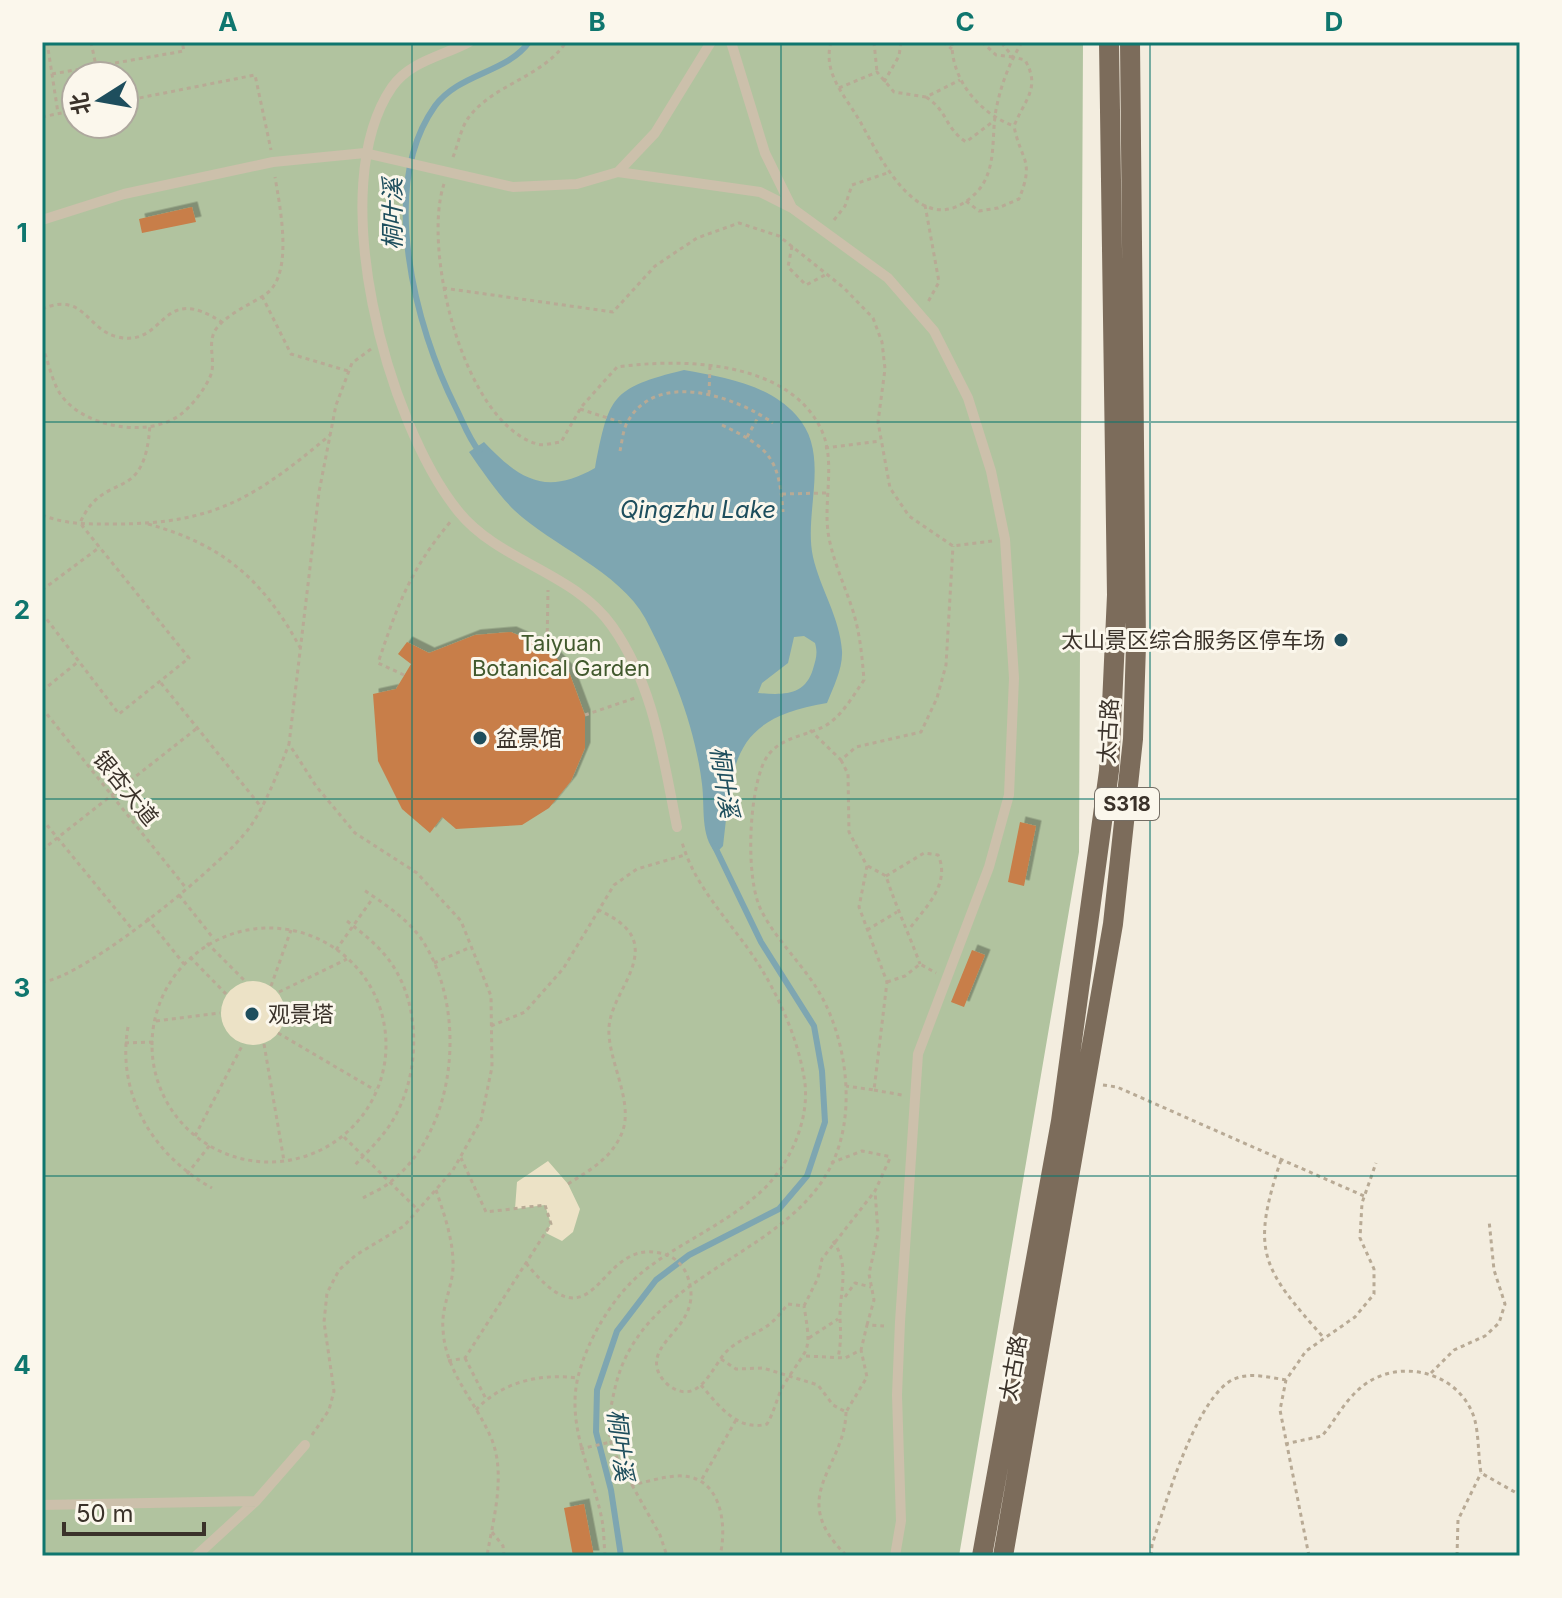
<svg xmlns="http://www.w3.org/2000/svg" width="1562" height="1598" font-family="Inter,'Noto Sans SC',sans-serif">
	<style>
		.green { fill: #b1c39f; fill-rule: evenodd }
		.plaza { fill: #ece2c6 }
		.water { fill: #7ea6b1; fill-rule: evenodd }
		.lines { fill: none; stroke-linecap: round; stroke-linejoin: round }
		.stream { stroke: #7ea6b1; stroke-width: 6 }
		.building { fill: #c87e49; filter: url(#shadow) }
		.path { stroke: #b8aa95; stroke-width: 3; stroke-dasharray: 4 4; stroke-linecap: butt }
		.service { stroke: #ccc0ab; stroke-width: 10 }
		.primary { stroke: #7c6c5b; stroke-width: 20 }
		.grid { fill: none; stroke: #0f766e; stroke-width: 2; stroke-opacity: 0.55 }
		.poi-dot { fill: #1e4e5d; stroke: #fbf7ec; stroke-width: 3 }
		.labels { text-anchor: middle; stroke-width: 6; stroke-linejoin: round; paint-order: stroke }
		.shield { fill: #fbf7ec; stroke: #746d64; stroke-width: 2 }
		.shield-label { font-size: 20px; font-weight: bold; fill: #3a322a }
		.poi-label { font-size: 22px; fill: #3a322a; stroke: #fbf7ec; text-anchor: start }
		.park-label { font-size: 22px; fill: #41592d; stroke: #fbf7ec }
		.street-label { font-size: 22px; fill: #3a322a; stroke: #fbf7ec }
		.water-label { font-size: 24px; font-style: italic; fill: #1e4e5d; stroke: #fbf7ec }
		.neatline { fill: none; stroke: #0f766e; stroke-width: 3 }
		.grid-label { font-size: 26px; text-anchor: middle; font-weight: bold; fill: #0f766e }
	</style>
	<defs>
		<filter id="shadow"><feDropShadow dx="5.5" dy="-5.5" stdDeviation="0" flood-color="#0004"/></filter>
	</defs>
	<rect width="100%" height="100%" fill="#f3eddf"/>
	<path class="green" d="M 42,42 L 1083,42 L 1079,852 L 959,1556 L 42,1556 ZM 76,76 L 124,76 L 124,124 L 76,124 Z"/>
	<path class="plaza" d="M221 1013a32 32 0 1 1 64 0a32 32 0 1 1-64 0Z
		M 548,1161 L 568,1184 L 580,1209 L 573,1232 L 562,1241 L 546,1233 L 551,1224 L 545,1205 L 515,1209 L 517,1182 Z"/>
	<path class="water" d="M 684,370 C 723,377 768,384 796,415 C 832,454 803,511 813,557 C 820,588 840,618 842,651 C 843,668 833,688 827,703 C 729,719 733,764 723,846 L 716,853 C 700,836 705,807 702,784 C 695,726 672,669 645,618 C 620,572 551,545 514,510 C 497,493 483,472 469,452 L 484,442 C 520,480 546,496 595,468 C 609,396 611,388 684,370 ZM 804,636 L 815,643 C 818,653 816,659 813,669 C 805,696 783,695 758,693 L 762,683 L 788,663 L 794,637 Z"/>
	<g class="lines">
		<path class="stream" d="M 479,451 C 469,439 463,422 456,408 C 415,327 378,186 435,106 C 459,73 507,73 529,42
			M 621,1556 L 611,1490 L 596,1432 L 597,1390 L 617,1331 L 656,1280 L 689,1255 L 779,1209 L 807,1176 L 825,1122 L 822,1071 L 814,1026 L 761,942 L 715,847"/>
	</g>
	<path class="building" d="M 192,207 L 196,222 L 142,233 L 139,219 Z
		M 511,632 L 547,648 L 569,672 L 585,715 L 585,748 L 571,781 L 549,808 L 522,825 L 456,829 L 442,817 L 430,833 L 402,809 L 378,761 L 373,694 L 396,689 L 411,664 L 398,654 L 407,642 L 429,653 L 475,635 Z
		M 1020,822 L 1036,826 L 1024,886 L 1008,882 Z
		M 972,950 L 985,955 L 964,1007 L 951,1002 Z
		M 584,1504 L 594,1556 L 573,1556 L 564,1508 Z"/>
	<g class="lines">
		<path class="path" d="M 47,42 L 58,113
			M 91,42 L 96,66
			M 831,42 C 822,75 847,97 862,125 C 883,163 923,245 976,193 C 999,169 990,134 997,105 C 1002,82 1010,62 1022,42
			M 874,42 L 877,72
			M 943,42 L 952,49
			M 952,42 C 951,80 980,114 1014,126
			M 982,42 L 996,55 L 1013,57
			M 52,74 L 184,51 L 182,42
			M 884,82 L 899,56 L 901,42
			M 839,88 L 877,72 L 894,92 L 926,97 L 960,80
			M 926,97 C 948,111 944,127 966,142 L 995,120
			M 124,101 L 255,75 L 271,150
			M 42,117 L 76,110
			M 453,157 C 458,145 461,127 469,117 C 494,84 543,77 566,42
			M 444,184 C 422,249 463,422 537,444 C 544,446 553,443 561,442 L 582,406 L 617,367 C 681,358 788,360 821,429 C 837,462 822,503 829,538 C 834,563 844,584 852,608 C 860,632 862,656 864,680 C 853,696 842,716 825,726 C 804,737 776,737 764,762 C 749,794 745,877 761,910 C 774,936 797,959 814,984 C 843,1027 855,1095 839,1146 C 805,1257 643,1265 615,1388 C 611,1405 607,1425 611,1442 C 614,1456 626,1472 632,1485 C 646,1482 662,1477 676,1476 C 720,1473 728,1522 720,1556
			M 966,201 L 979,211 L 998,208 L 1019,199 C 1035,159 1021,162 1014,126 C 1025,99 1041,88 1025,60 L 1013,57 L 1001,42
			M 925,205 L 939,282 L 928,302
			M 834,220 L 845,206 L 852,185 L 890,172
			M 792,246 L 788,267 L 806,285 L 825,275
			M 443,288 L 613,312 L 655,266 L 697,238 L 739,223 L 779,236 L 844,288 L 873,318 L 882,342 L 885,369 L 878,422 L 890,488 L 909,516 L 953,546 L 992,541
			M 262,296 L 291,354 L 348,371
			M 42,309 C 85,291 86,330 118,337 C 167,348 159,280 223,323
			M 42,346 C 48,360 51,378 59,392 C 80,427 147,439 180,415 C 192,406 204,390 210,377 C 217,362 206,344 216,329 C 228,313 250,305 266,294 C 294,274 280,207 275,177
			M 709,394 L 710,366
			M 580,409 L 626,424
			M 722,425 C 770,448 779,458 783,512
			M 747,437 L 760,414
			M 825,448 L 880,441
			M 620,451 C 622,442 623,429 628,421 C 658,369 736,397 773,423
			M 782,494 L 826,493
			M 42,515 C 67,525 89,524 115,524 C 215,524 256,497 330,435
			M 148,524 C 225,545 265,582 302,651
			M 42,590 L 100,547
			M 42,613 L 119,714 L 189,658 L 80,523 C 105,467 145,508 150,424
			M 547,648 L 548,590
			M 404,675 L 378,663 C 398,604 410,570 451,521
			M 161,683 L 262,808
			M 42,691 L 79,661
			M 42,708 L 186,888
			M 585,715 L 635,698
			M 810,730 L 841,760 L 856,747 L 921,732 L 937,698 L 946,665 L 953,546
			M 841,760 L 848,774 L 849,832 L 867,866 L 859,907 L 887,982 L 874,1090 L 846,1086
			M 42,819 L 132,929
			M 42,850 L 196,729
			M 868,866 L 886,876 C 896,907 909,934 920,964
			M 886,876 L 924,853 L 938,855 C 951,883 926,907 910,928
			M 179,895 L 214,939
			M 147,918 L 184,964
			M 347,921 C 366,936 383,949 395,969 C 423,1015 419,1085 387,1129 C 378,1142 365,1154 354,1166
			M152 1045a117 117 0 1 1 234 0a117 117 0 1 1-234 0Z
			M 867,930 L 897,912
			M 207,943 L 244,980
			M 336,950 L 373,898
			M 190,957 L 226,994
			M 434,963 L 471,947
			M 42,982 C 84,978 224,864 250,827 C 267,802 278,772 289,744
			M 887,982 L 905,976 L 920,964 L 936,973
			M 271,986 L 291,930
			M 279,992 L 347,959
			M 156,1021 L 220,1013
			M 491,1026 L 525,1012 L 563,969 L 614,885 L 637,869 L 685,855
			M 128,1027 C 116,1095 154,1156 212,1188
			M 278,1033 L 375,1090
			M 125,1043 L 153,1042
			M 264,1044 L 284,1161
			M 1103,1085 L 1117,1087 L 1364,1196
			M 874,1090 L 902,1095
			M 195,1136 L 243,1044
			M 344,1137 L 418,1210
			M 1281,1160 C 1250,1252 1262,1268 1324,1338
			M 831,1163 L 862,1151 L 892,1157
			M 187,1174 L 210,1145
			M 568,1184 C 591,1169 613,1158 623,1130 C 633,1099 607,1059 609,1027 C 611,999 638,974 635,946 C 632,926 612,917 597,909
			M 436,1190 C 444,1214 454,1241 453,1268 C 452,1288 441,1308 443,1329 C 445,1373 476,1401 492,1440 C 506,1476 493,1520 487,1556
			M 363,1198 C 371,1193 382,1189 389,1183 C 459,1130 468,1005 420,937 C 405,917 383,903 364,890
			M 833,1241 C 851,1266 839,1293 840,1320 C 841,1334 841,1343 838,1358
			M 526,1263 C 598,1353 596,1239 660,1253 C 672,1255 682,1263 687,1275 C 706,1324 651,1337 657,1368 C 659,1376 665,1383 671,1387 C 700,1405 712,1367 726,1352 C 738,1339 759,1334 772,1322 C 778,1317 783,1310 788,1304 L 804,1306 L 818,1278 L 822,1259 L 875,1191 L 891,1156
			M 845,1297 L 855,1283 L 871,1287
			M 867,1325 L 874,1300 L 869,1274 L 878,1233 L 875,1191
			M 809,1338 L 838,1319
			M 806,1356 L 845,1358 L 861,1350 L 867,1325 L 884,1326
			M 465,1358 L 486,1399
			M 721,1359 L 736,1369 L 763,1368 L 818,1385 L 833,1405 L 846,1412 L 867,1377 L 861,1350
			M 448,1361 L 465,1358 L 551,1224 L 545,1205 L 486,1212 L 461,1158
			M 1431,1373 L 1454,1350 L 1485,1336 L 1499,1323 L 1505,1304 L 1494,1270 L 1489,1220
			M 701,1385 C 719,1406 738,1432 767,1424 C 775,1411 777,1395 785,1383 C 809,1344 812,1355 804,1306
			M 476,1410 C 501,1382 541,1373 577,1378
			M 846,1412 C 845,1469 785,1496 847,1556
			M 312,1435 L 329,1410 L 334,1391 L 324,1322 L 327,1293 L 339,1270 L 356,1255 L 404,1226 L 453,1170 L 481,1120 L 492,1067 L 491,996 L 461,921 L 417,873 L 355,833 L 316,786 L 289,744 L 319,492 L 336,405 L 352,363 L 371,349
			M 1285,1444 L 1322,1436 C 1334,1422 1343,1404 1356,1392 C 1391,1356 1457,1368 1474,1417 C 1479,1433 1478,1456 1481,1473 L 1520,1495
			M 580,1449 L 611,1442
			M 702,1479 L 736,1420
			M 632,1485 L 660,1535 L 667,1556
			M 492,1532 L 503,1546 L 504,1556
			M 605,1556 C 604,1544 604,1531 602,1520 C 593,1473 566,1427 578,1377 C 587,1340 614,1294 645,1270 C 680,1243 723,1225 756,1196 C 788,1170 812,1119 804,1077 C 798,1041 781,1001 762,970 C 736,926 696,892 682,842
			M 1151,1556 L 1152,1545 C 1166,1502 1192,1412 1226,1384 C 1243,1370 1267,1377 1286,1380
			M 1309,1556 L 1280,1410 L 1286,1380 L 1306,1351 L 1355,1317 L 1374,1294 L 1374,1269 L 1360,1238 L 1362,1203 L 1376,1163
			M 1457,1556 L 1458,1520 L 1481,1473"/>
		<path class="service" d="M 469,42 C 443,56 410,61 392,87 C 323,187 387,423 458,511 C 499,562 574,572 612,626 C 654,685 663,758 677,827
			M 731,42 L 765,153 L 792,208
			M 618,172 L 760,192 L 792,208 L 888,278 L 934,331 L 968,398 L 991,471 L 1005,539 L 1014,678 L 1009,795 L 989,867 L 918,1054 L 900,1322 L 897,1395 L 901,1521 L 895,1556
			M 42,220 L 124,194 L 273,162 L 365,153 L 513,187 L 577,184 L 618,172 L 655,133 L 711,42
			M 42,1505 L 256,1501
			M 196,1556 L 256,1501 L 305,1445"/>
		<path class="primary" d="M 982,1556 L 1061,1121 L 1109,771 L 1117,595 L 1109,42
			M 1003,1556 L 1113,924 L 1133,739 L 1136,645 L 1130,42"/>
	</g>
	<path class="grid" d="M 412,42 L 412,1556M 781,42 L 781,1556M 1150,42 L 1150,1556M 42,422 L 1520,422M 42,799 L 1520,799M 42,1176 L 1520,1176"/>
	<g class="poi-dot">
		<circle cx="1341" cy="640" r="8"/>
		<circle cx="480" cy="738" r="8"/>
		<circle cx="252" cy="1014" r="8"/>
	</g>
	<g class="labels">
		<rect class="shield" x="1095" y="788" width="64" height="32" rx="6"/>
		<g class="shield-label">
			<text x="1127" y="811">S318</text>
		</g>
		<g class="poi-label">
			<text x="1325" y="648" text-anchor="end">太山景区综合服务区停车场</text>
			<text x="496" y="746">盆景馆</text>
			<text x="268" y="1022">观景塔</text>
		</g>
		<g class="park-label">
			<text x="561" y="651">Taiyuan<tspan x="561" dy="25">Botanical Garden</tspan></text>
		</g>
		<g class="street-label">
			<text transform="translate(1108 731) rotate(-87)" y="8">太古路</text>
			<text transform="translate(126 788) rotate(51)" y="8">银杏大道</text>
			<text transform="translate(1013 1368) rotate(-80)" y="8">太古路</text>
		</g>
		<g class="water-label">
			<text transform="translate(393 214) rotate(-90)" y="8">桐叶溪</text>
			<text x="698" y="518">Qingzhu Lake</text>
			<text transform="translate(724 782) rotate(81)" y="8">桐叶溪</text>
			<text transform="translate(620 1445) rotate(83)" y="8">桐叶溪</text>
		</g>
	</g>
	<rect width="1562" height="1598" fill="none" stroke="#fbf7ec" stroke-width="88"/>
	<g transform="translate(100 100) rotate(259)"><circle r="38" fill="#fbf7ec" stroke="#aea89e" stroke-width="2"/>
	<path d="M0-6L14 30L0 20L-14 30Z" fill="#1e4e5d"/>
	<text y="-12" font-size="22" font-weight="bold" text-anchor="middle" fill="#3a322a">北</text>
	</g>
	<path d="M64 1522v12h140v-12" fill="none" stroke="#3a322a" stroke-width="4"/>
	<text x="76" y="1522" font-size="24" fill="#3a322a" stroke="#fbf7ec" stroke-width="6" paint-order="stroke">50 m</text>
	<rect x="44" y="44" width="1474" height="1510" class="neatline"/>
	<g class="grid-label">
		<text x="228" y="31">A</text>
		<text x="597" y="31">B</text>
		<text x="965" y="31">C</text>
		<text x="1334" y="31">D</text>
		<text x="22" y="242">1</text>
		<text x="22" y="619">2</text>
		<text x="22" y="997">3</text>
		<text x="22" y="1374">4</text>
	</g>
</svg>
